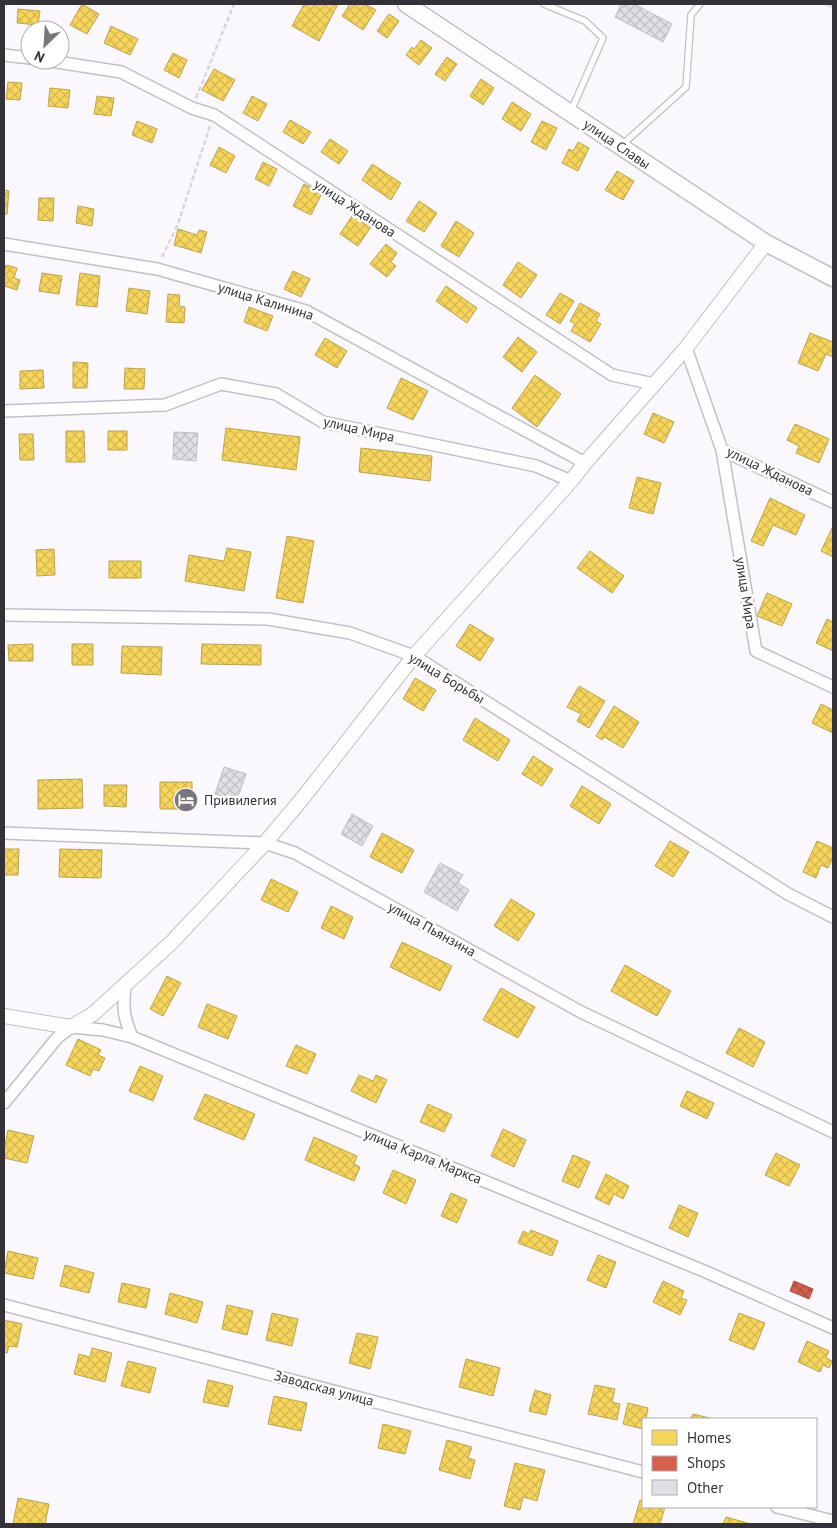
<svg xmlns="http://www.w3.org/2000/svg" width="837" height="1528" font-family="'PT Sans',sans-serif">
	<style>
		.homes { fill: url(#homes-cross-hatch); stroke: #bca451 }
		.shops { fill: url(#shops-cross-hatch); stroke: #a55247 }
		.building { fill: url(#building-cross-hatch); stroke: #bfbfc4 }
		.lines { fill: none; stroke-linecap: round; stroke-linejoin: round }
		.service-casing { stroke: #c2c0c5; stroke-width: 8 }
		.minor-casing { stroke: #c2c0c5; stroke-width: 14 }
		.tertiary-casing { stroke: #c2c0c5; stroke-width: 16 }
		.secondary-casing { stroke: #c2c0c5; stroke-width: 19 }
		.path { stroke: #d7d7d8; stroke-width: 2.5; stroke-dasharray: 5 2.5; stroke-linecap: butt }
		.service { stroke: #fefeff; stroke-width: 5.5 }
		.minor { stroke: #fefeff; stroke-width: 11 }
		.tertiary { stroke: #fefeff; stroke-width: 14 }
		.secondary { stroke: #fefeff; stroke-width: 16 }
		.rail { stroke: #dcdcde; stroke-width: 4; stroke-dasharray: 9 9; stroke-linecap: butt }
		.labels { text-anchor: middle; stroke-width: 5; stroke-linejoin: round; paint-order: stroke }
		.street-label { font-size: 14px; fill: #343138; stroke: #fff }
		.poi-label { font-size: 14px; fill: #343138; stroke: #fff; text-anchor: start }
	</style>
	<defs>
		<pattern id="homes-cross-hatch" width="8" height="8" patternUnits="userSpaceOnUse" patternTransform="scale(1.25)"><rect width="8" height="8" fill="#f6d55c"/><path d="M0 0l8 8M0 8l8-8" fill="none" stroke="#d4b751"/></pattern>
		<pattern id="shops-cross-hatch" width="8" height="8" patternUnits="userSpaceOnUse" patternTransform="scale(1.25)"><rect width="8" height="8" fill="#d6604d"/><path d="M0 0l8 8M0 8l8-8" fill="none" stroke="#ae5041"/></pattern>
		<pattern id="building-cross-hatch" width="8" height="8" patternUnits="userSpaceOnUse" patternTransform="scale(1.25)"><rect width="8" height="8" fill="#e0dfe5"/><path d="M0 0l8 8M0 8l8-8" fill="none" stroke="#c1c0c5"/></pattern>
	</defs>
	<rect width="100%" height="100%" fill="#faf8fd"/>
	<path class="homes" d="M 82,4 L 99,14 L 87,34 L 70,25 Z
		M 304,4 L 338,4 L 319,41 L 292,26 Z
		M 350,4 L 365,4 L 376,10 L 363,30 L 342,16 Z
		M 18,9 L 40,11 L 38,25 L 17,23 Z
		M 389,14 L 399,21 L 387,38 L 377,31 Z
		M 111,26 L 138,39 L 130,55 L 104,43 Z
		M 421,40 L 432,48 L 419,65 L 406,55 L 412,47 L 414,49 Z
		M 173,53 L 187,60 L 179,78 L 164,70 Z
		M 447,57 L 457,64 L 445,81 L 435,74 Z
		M 214,69 L 235,80 L 223,101 L 202,90 Z
		M 481,79 L 494,88 L 483,105 L 470,96 Z
		M 8,82 L 22,83 L 20,100 L 6,99 Z
		M 50,88 L 70,90 L 68,108 L 48,106 Z
		M 97,96 L 114,98 L 111,116 L 94,114 Z
		M 252,96 L 267,104 L 258,121 L 243,113 Z
		M 512,102 L 531,114 L 521,131 L 502,119 Z
		M 290,120 L 311,132 L 303,144 L 283,132 Z
		M 137,121 L 157,129 L 152,143 L 132,135 Z
		M 542,121 L 557,128 L 546,150 L 531,142 Z
		M 330,139 L 348,151 L 339,164 L 321,152 Z
		M 578,142 L 589,148 L 578,171 L 562,163 L 569,149 L 573,151 Z
		M 219,147 L 235,156 L 226,173 L 210,165 Z
		M 263,162 L 277,169 L 269,186 L 255,179 Z
		M 372,164 L 401,183 L 391,200 L 362,180 Z
		M 617,171 L 634,181 L 623,200 L 605,190 Z
		M 304,184 L 322,193 L 311,215 L 293,206 Z
		M 4,190 L 9,191 L 7,214 L 4,214 Z
		M 39,198 L 54,198 L 53,221 L 38,220 Z
		M 419,201 L 437,213 L 424,232 L 406,221 Z
		M 78,206 L 94,209 L 92,226 L 76,223 Z
		M 352,216 L 371,227 L 358,246 L 340,234 Z
		M 456,221 L 474,233 L 459,257 L 441,246 Z
		M 178,229 L 197,235 L 199,230 L 207,232 L 201,253 L 174,245 Z
		M 386,244 L 397,253 L 391,262 L 396,266 L 387,277 L 370,264 Z
		M 518,262 L 537,275 L 521,298 L 503,285 Z
		M 6,265 L 17,268 L 14,278 L 20,280 L 17,290 L 4,286 L 4,274 Z
		M 293,271 L 310,279 L 301,297 L 284,289 Z
		M 42,273 L 62,276 L 59,294 L 39,291 Z
		M 80,273 L 100,276 L 97,307 L 76,305 Z
		M 446,286 L 477,308 L 467,323 L 436,301 Z
		M 129,288 L 150,291 L 147,314 L 126,311 Z
		M 560,293 L 574,301 L 560,324 L 546,315 Z
		M 168,294 L 180,295 L 179,306 L 185,307 L 184,323 L 166,322 Z
		M 580,303 L 600,314 L 596,321 L 601,324 L 590,342 L 571,331 L 575,324 L 570,321 Z
		M 249,307 L 273,316 L 267,331 L 244,322 Z
		M 810,333 L 833,342 L 833,357 L 826,354 L 818,371 L 798,363 Z
		M 518,337 L 537,352 L 522,372 L 503,357 Z
		M 325,338 L 347,351 L 337,368 L 315,355 Z
		M 73,362 L 88,363 L 87,388 L 73,388 Z
		M 125,368 L 145,369 L 144,389 L 124,389 Z
		M 43,370 L 44,388 L 20,389 L 20,371 Z
		M 535,375 L 561,394 L 537,427 L 512,408 Z
		M 401,378 L 428,391 L 413,420 L 387,408 Z
		M 653,413 L 674,422 L 664,443 L 644,434 Z
		M 795,424 L 829,439 L 819,463 L 796,453 L 799,446 L 787,440 Z
		M 226,428 L 300,437 L 296,470 L 222,460 Z
		M 66,431 L 84,431 L 85,462 L 66,462 Z
		M 108,431 L 127,431 L 127,450 L 108,450 Z
		M 19,434 L 33,434 L 34,460 L 20,460 Z
		M 361,448 L 432,456 L 430,481 L 359,472 Z
		M 637,477 L 661,483 L 653,514 L 629,508 Z
		M 770,498 L 805,515 L 796,535 L 773,525 L 763,546 L 751,541 Z
		M 833,526 L 833,557 L 821,551 Z
		M 287,536 L 314,541 L 303,603 L 276,598 Z
		M 227,548 L 251,552 L 244,591 L 185,581 L 189,555 L 224,561 Z
		M 54,549 L 55,575 L 37,576 L 36,550 Z
		M 590,551 L 624,576 L 612,593 L 577,568 Z
		M 109,561 L 141,561 L 141,578 L 109,578 Z
		M 767,593 L 792,604 L 782,626 L 757,616 Z
		M 827,619 L 833,622 L 833,651 L 816,643 Z
		M 470,624 L 494,639 L 480,661 L 456,646 Z
		M 33,644 L 33,661 L 9,661 L 8,645 Z
		M 72,644 L 93,644 L 93,665 L 72,665 Z
		M 202,644 L 261,645 L 261,665 L 201,664 Z
		M 122,646 L 162,647 L 161,675 L 121,673 Z
		M 415,678 L 436,690 L 423,711 L 403,699 Z
		M 579,686 L 605,701 L 589,728 L 577,721 L 581,714 L 567,707 Z
		M 821,704 L 833,710 L 833,733 L 812,723 Z
		M 614,706 L 639,722 L 623,748 L 604,737 L 602,740 L 596,736 Z
		M 475,718 L 510,740 L 498,761 L 463,740 Z
		M 533,756 L 553,769 L 542,786 L 522,774 Z
		M 82,779 L 83,808 L 38,809 L 38,780 Z
		M 160,782 L 192,782 L 192,809 L 160,809 Z
		M 104,785 L 127,785 L 126,807 L 104,806 Z
		M 582,786 L 611,804 L 599,824 L 570,806 Z
		M 382,833 L 414,850 L 402,873 L 370,857 Z
		M 670,841 L 689,852 L 673,877 L 655,866 Z
		M 817,841 L 833,848 L 833,858 L 828,868 L 821,865 L 816,878 L 803,872 Z
		M 4,849 L 19,849 L 18,875 L 4,875 Z
		M 60,849 L 102,850 L 101,878 L 59,877 Z
		M 271,879 L 298,892 L 288,912 L 261,900 Z
		M 511,899 L 535,914 L 518,941 L 494,926 Z
		M 331,906 L 353,917 L 344,939 L 321,928 Z
		M 402,942 L 452,966 L 440,991 L 390,967 Z
		M 625,965 L 671,991 L 657,1016 L 611,991 Z
		M 167,976 L 181,983 L 163,1016 L 150,1009 Z
		M 501,988 L 535,1007 L 518,1038 L 483,1020 Z
		M 207,1004 L 237,1016 L 228,1039 L 198,1027 Z
		M 739,1028 L 765,1042 L 753,1067 L 726,1053 Z
		M 78,1039 L 101,1050 L 98,1055 L 105,1058 L 99,1071 L 93,1069 L 90,1076 L 66,1065 Z
		M 296,1045 L 316,1054 L 307,1074 L 286,1066 Z
		M 140,1066 L 163,1076 L 153,1101 L 129,1091 Z
		M 359,1075 L 373,1081 L 376,1075 L 387,1080 L 376,1103 L 351,1091 Z
		M 687,1091 L 714,1103 L 707,1119 L 680,1106 Z
		M 205,1094 L 255,1114 L 244,1140 L 194,1119 Z
		M 428,1104 L 452,1115 L 444,1132 L 420,1122 Z
		M 503,1129 L 526,1140 L 514,1167 L 491,1156 Z
		M 8,1130 L 34,1136 L 27,1163 L 4,1158 L 4,1149 Z
		M 314,1137 L 357,1156 L 354,1164 L 360,1167 L 354,1181 L 305,1160 Z
		M 776,1153 L 800,1165 L 789,1186 L 765,1175 Z
		M 573,1155 L 590,1162 L 579,1188 L 562,1181 Z
		M 393,1170 L 416,1180 L 406,1204 L 383,1193 Z
		M 606,1174 L 629,1186 L 623,1199 L 614,1194 L 609,1205 L 595,1198 Z
		M 451,1193 L 467,1200 L 457,1223 L 441,1216 Z
		M 679,1205 L 698,1213 L 688,1237 L 669,1228 Z
		M 531,1230 L 558,1241 L 552,1256 L 518,1243 L 523,1231 L 529,1234 Z
		M 8,1251 L 38,1258 L 33,1279 L 4,1273 Z
		M 598,1255 L 616,1262 L 606,1288 L 587,1280 Z
		M 65,1265 L 94,1273 L 89,1293 L 60,1286 Z
		M 663,1281 L 684,1291 L 681,1298 L 687,1300 L 680,1315 L 653,1302 Z
		M 122,1283 L 150,1289 L 146,1308 L 118,1302 Z
		M 170,1293 L 203,1302 L 197,1323 L 165,1314 Z
		M 227,1305 L 253,1311 L 247,1335 L 222,1329 Z
		M 272,1313 L 298,1319 L 292,1346 L 266,1340 Z
		M 739,1313 L 765,1323 L 754,1350 L 729,1340 Z
		M 4,1320 L 22,1324 L 17,1347 L 9,1346 L 7,1353 L 4,1352 Z
		M 357,1333 L 378,1337 L 370,1369 L 349,1363 Z
		M 807,1341 L 829,1351 L 826,1358 L 832,1361 L 829,1368 L 823,1365 L 820,1372 L 798,1362 Z
		M 92,1348 L 112,1353 L 105,1382 L 74,1374 L 79,1354 L 90,1357 Z
		M 466,1359 L 500,1368 L 493,1396 L 459,1387 Z
		M 128,1361 L 156,1368 L 150,1393 L 121,1386 Z
		M 208,1380 L 233,1386 L 228,1407 L 203,1402 Z
		M 595,1385 L 615,1389 L 612,1402 L 620,1404 L 617,1420 L 588,1414 Z
		M 535,1390 L 551,1395 L 546,1415 L 529,1411 Z
		M 274,1396 L 307,1403 L 301,1431 L 268,1424 Z
		M 628,1403 L 648,1408 L 646,1419 L 643,1419 L 643,1429 L 623,1424 Z
		M 693,1414 L 714,1419 L 691,1419 Z
		M 383,1424 L 411,1431 L 405,1454 L 378,1448 Z
		M 447,1440 L 472,1447 L 468,1458 L 475,1460 L 470,1479 L 439,1470 Z
		M 515,1463 L 545,1470 L 537,1501 L 523,1497 L 520,1510 L 504,1506 Z
		M 18,1498 L 49,1504 L 45,1524 L 13,1524 Z
		M 640,1500 L 643,1501 L 643,1507 L 665,1507 L 660,1524 L 633,1524 Z
		M 726,1517 L 751,1524 L 723,1524 Z"/>
	<path class="shops" d="M 794,1281 L 813,1289 L 809,1299 L 790,1291 Z"/>
	<path class="building" d="M 621,4 L 634,4 L 672,24 L 663,42 L 615,17 Z
		M 174,432 L 198,433 L 196,461 L 173,459 Z
		M 224,767 L 246,774 L 237,800 L 215,794 Z
		M 352,814 L 373,826 L 362,846 L 341,834 Z
		M 440,863 L 463,875 L 458,883 L 469,890 L 457,911 L 424,892 Z"/>
	<g class="lines">
		<g class="service-casing">
			<path id="service" d="M 544,4 L 585,21 L 603,38 L 571,111
				M 622,145 L 686,87 L 691,15 L 700,4"/>
		</g>
		<g class="minor-casing">
			<path id="minor" d="M 4,55 L 30,58
				M 44,60 L 121,72 L 192,108 L 214,115 L 612,375 L 654,384
				M 4,244 L 157,269 L 306,311 L 585,463
				M 686,348 L 722,450 L 833,502
				M 4,411 L 165,405 L 221,384 L 276,394 L 323,422 L 536,466 L 571,481
				M 722,450 L 756,651 L 833,687
				M 4,615 L 268,619 L 350,633 L 414,656 L 788,894 L 833,917
				M 4,833 L 265,843 L 295,853 L 581,1012 L 833,1132
				M 125,985 C 123,1009 123,1015 132,1037
				M 4,1103 L 57,1038 L 71,1027 L 103,1030 L 132,1037 L 704,1271 L 833,1328
				M 4,1305 L 643,1472
				M 777,1507 L 833,1521"/>
		</g>
		<g class="tertiary-casing">
			<path id="tertiary" d="M 4,1016 L 71,1027 L 93,1014 L 171,943 L 265,843 L 302,799 L 414,656 L 571,481 L 585,463 L 686,348 L 766,243"/>
		</g>
		<g class="secondary-casing">
			<path id="secondary" d="M 406,4 L 766,243 L 833,278"/>
		</g>
		<path class="path" d="M 196,98 L 234,4
			M 162,257 L 178,224 L 210,126"/>
		<use href="#service" class="service"/>
		<use href="#minor" class="minor"/>
		<use href="#tertiary" class="tertiary"/>
		<use href="#secondary" class="secondary"/>
		<path class="rail" d="M 826,4 L 833,6"/>
	</g>
	<defs>
		<g id="hotel-disc" transform="scale(1.25)"><circle r="9.5" fill="#79777d" stroke="#fff"/><path d="M-6-4.5h1.5V1H6V5H4.5V3h-9V5H-6ZM-4 0a1.8 1.8 0 1 1 3.6 0ZM.5 0V-2.5h3Q6-2.5 6 0Z" fill="#fff"/></g>
	</defs>
	<g fill-rule="evenodd">
		<use href="#hotel-disc" x="186" y="800"/>
	</g>
	<g class="labels">
		<g class="street-label">
			<text transform="translate(617 144) rotate(34)" y="5">улица Славы</text>
			<text transform="translate(355 208) rotate(33)" y="5">улица Жданова</text>
			<text transform="translate(266 301) rotate(17)" y="5">улица Калинина</text>
			<text transform="translate(359 429) rotate(13)" y="5">улица Мира</text>
			<text transform="translate(770 471) rotate(26)" y="5">улица Жданова</text>
			<text transform="translate(746 593) rotate(81)" y="5">улица Мира</text>
			<text transform="translate(447 678) rotate(31)" y="5">улица Борьбы</text>
			<text transform="translate(432 929) rotate(29)" y="5">улица Пьянзина</text>
			<text transform="translate(423 1156) rotate(22)" y="5">улица Карла Маркса</text>
			<text transform="translate(324 1388) rotate(15)" y="5">Заводская улица</text>
		</g>
		<g class="poi-label">
			<text x="204" y="805">Привилегия</text>
		</g>
	</g>
	<rect width="837" height="1528" fill="none" stroke="#343138" stroke-width="10"/>
	<rect x="642" y="1418" width="175" height="90" fill="#ffffff" stroke="#aeadaf"/>
	<rect x="652" y="1430" width="25" height="15" fill="#f6d55c" stroke="#aeadaf"/>
	<text x="687" y="1443" font-size="15" fill="#343138">Homes</text>
	<rect x="652" y="1456" width="25" height="15" fill="#d6604d" stroke="#aeadaf"/>
	<text x="687" y="1468" font-size="15" fill="#343138">Shops</text>
	<rect x="652" y="1480" width="25" height="15" fill="#e0dfe5" stroke="#aeadaf"/>
	<text x="687" y="1493" font-size="15" fill="#343138">Other</text>
	<g transform="translate(45 45) rotate(205)"><circle r="24" fill="#ffffff" stroke="#aeadaf"/>
	<path d="M0-4L9 19L0 12L-9 19Z" fill="#79777d"/>
	<text y="-8" font-size="14" font-weight="bold" text-anchor="middle" fill="#343138">N</text>
	</g>
</svg>
